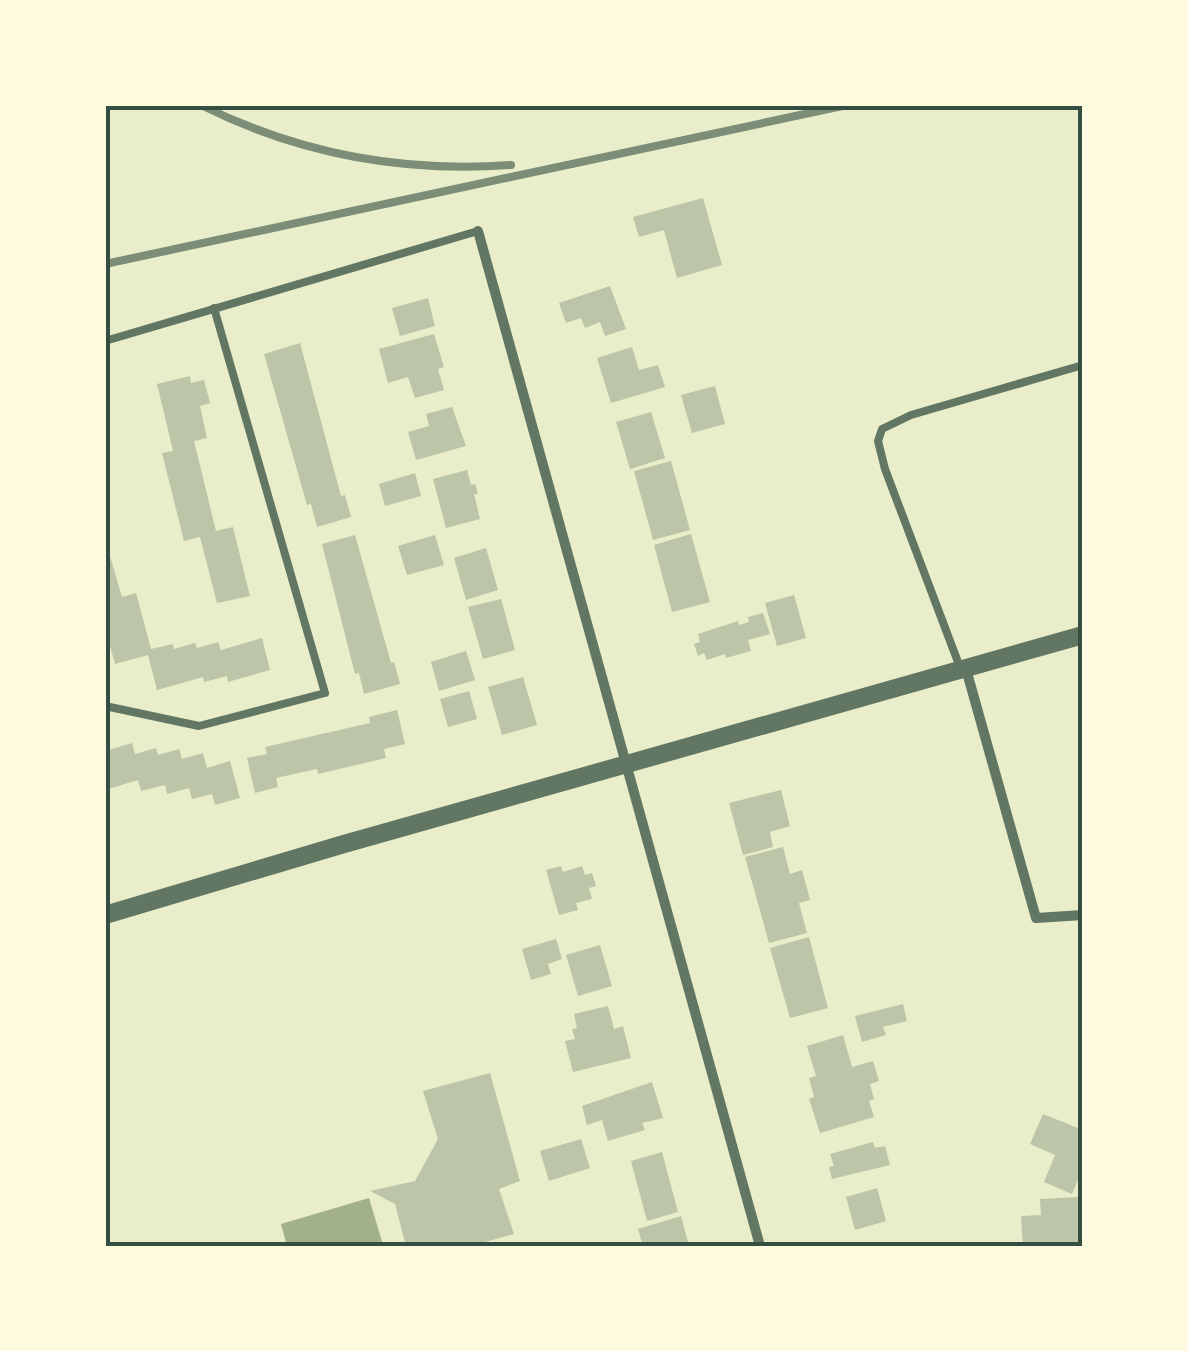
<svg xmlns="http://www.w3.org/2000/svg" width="1188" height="1351" font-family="Overpass,sans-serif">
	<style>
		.water { fill: #a3b18a }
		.building { fill: #bcc5a7 }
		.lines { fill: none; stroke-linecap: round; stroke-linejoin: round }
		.service { stroke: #617663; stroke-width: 8 }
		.minor { stroke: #617663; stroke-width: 10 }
		.tertiary { stroke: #617663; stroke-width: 18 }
		.rail { stroke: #7c8e77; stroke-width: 8 }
		.neatline { fill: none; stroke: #344e41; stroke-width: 4 }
	</style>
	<rect width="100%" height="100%" fill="#e9edc9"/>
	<path class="water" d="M 369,1198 L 383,1245 L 287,1246 L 281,1224 Z"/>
	<path class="building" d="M 703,198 L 722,265 L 677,278 L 664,230 L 639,237 L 633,217 Z
		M 610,286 L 626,329 L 605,336 L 600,322 L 585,328 L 581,318 L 566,323 L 559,303 Z
		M 428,298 L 435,326 L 400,336 L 392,308 Z
		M 434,334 L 444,367 L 438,369 L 444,390 L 415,398 L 408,377 L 388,383 L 379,349 Z
		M 300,343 L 341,496 L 345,495 L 351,517 L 317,527 L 311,504 L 307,505 L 264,354 Z
		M 632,347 L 639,370 L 658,365 L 665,387 L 611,403 L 597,358 Z
		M 190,376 L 191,383 L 204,380 L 210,403 L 200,406 L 207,438 L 194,441 L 216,531 L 233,527 L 250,596 L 217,603 L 200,537 L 184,541 L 162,453 L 173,451 L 157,384 Z
		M 715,386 L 725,424 L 692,433 L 681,395 Z
		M 452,407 L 466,446 L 416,460 L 408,432 L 429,426 L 426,414 Z
		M 651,412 L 665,458 L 630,469 L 616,422 Z
		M 671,461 L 690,530 L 653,540 L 634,471 Z
		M 467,470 L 471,485 L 475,484 L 478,494 L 474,494 L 480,519 L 446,528 L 433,479 Z
		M 415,473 L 421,496 L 385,506 L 379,484 Z
		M 691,534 L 710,602 L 672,612 L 654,545 Z
		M 355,535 L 391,663 L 394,662 L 400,684 L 364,694 L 359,673 L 355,674 L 322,544 Z
		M 435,535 L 444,565 L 407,575 L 398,546 Z
		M 105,539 L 122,597 L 136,593 L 151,649 L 173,644 L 174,649 L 195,643 L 197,648 L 218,642 L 221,650 L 262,638 L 270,670 L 228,682 L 227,676 L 204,682 L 203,677 L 157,690 L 148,655 L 115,664 L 105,628 Z
		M 486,548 L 498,590 L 466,600 L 454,558 Z
		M 794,595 L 806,638 L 777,646 L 765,603 Z
		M 501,599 L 515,650 L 483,659 L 468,607 Z
		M 763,613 L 770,634 L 748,640 L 751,651 L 726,658 L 725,654 L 707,660 L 704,653 L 698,656 L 694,644 L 700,642 L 698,634 L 738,621 L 739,625 L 749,622 L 748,617 Z
		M 466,651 L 475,680 L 439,691 L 431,662 Z
		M 523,677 L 537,725 L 502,735 L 488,687 Z
		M 469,691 L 477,719 L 448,727 L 440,699 Z
		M 397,710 L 405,744 L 384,749 L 386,758 L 318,774 L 317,769 L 276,778 L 278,787 L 255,793 L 247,758 L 267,754 L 265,747 L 370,723 L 369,717 Z
		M 132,743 L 135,754 L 156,748 L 158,755 L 179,749 L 182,759 L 203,753 L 207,768 L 230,761 L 240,798 L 215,805 L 212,794 L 192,799 L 189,788 L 167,794 L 165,785 L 141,791 L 138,780 L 105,790 L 105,751 Z
		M 781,790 L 790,826 L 770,832 L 773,847 L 743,855 L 729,803 Z
		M 783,847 L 790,874 L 802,870 L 810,900 L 799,903 L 807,933 L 769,943 L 745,857 Z
		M 561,866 L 563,872 L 582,866 L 585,875 L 592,873 L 596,886 L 589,888 L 592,899 L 576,903 L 578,910 L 559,915 L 546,870 Z
		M 809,937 L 828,1008 L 790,1018 L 770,948 Z
		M 556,939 L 562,959 L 548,964 L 551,974 L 531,980 L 522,949 Z
		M 600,945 L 612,986 L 578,996 L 566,955 Z
		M 903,1004 L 907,1021 L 883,1027 L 886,1035 L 862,1042 L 855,1016 Z
		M 608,1006 L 614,1029 L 623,1026 L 631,1058 L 573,1072 L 565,1041 L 575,1039 L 572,1029 L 577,1028 L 574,1014 Z
		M 843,1035 L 852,1067 L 873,1061 L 879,1081 L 870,1084 L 874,1099 L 869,1101 L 874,1117 L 820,1133 L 809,1099 L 814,1097 L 809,1078 L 816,1076 L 807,1046 Z
		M 490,1073 L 520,1181 L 499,1189 L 514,1234 L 471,1246 L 406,1246 L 395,1204 L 370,1191 L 415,1181 L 438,1139 L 423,1091 Z
		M 652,1082 L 663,1118 L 642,1123 L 645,1130 L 608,1141 L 602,1120 L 587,1125 L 582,1106 Z
		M 1043,1114 L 1083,1130 L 1083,1168 L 1072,1194 L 1044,1182 L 1055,1155 L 1030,1144 Z
		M 581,1139 L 590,1168 L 549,1181 L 540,1151 Z
		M 873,1142 L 875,1148 L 885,1146 L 890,1165 L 832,1179 L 829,1167 L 834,1166 L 830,1154 Z
		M 662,1152 L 678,1212 L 647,1221 L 631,1161 Z
		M 877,1188 L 886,1221 L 855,1230 L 846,1197 Z
		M 1079,1197 L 1081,1246 L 1023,1246 L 1021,1216 L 1041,1215 L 1040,1199 Z
		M 681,1216 L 689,1246 L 643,1246 L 638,1229 Z"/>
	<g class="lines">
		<path class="service" d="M 105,341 L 478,231
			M 961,670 L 885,469 L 878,441 L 882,429 L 911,415 L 1083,365
			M 105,706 L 199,726 L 325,693 L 214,308"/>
		<path class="minor" d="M 478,231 L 760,1246
			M 966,669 L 1036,918 L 1083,915"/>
		<path class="tertiary" d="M 105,915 L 344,844 L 1083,635"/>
		<path class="rail" d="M 201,105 C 299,154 402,173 511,165
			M 105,264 L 847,105"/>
	</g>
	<rect width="1188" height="1351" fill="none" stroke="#fefae0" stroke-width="215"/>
	<rect x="108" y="108" width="972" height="1136" class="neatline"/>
</svg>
